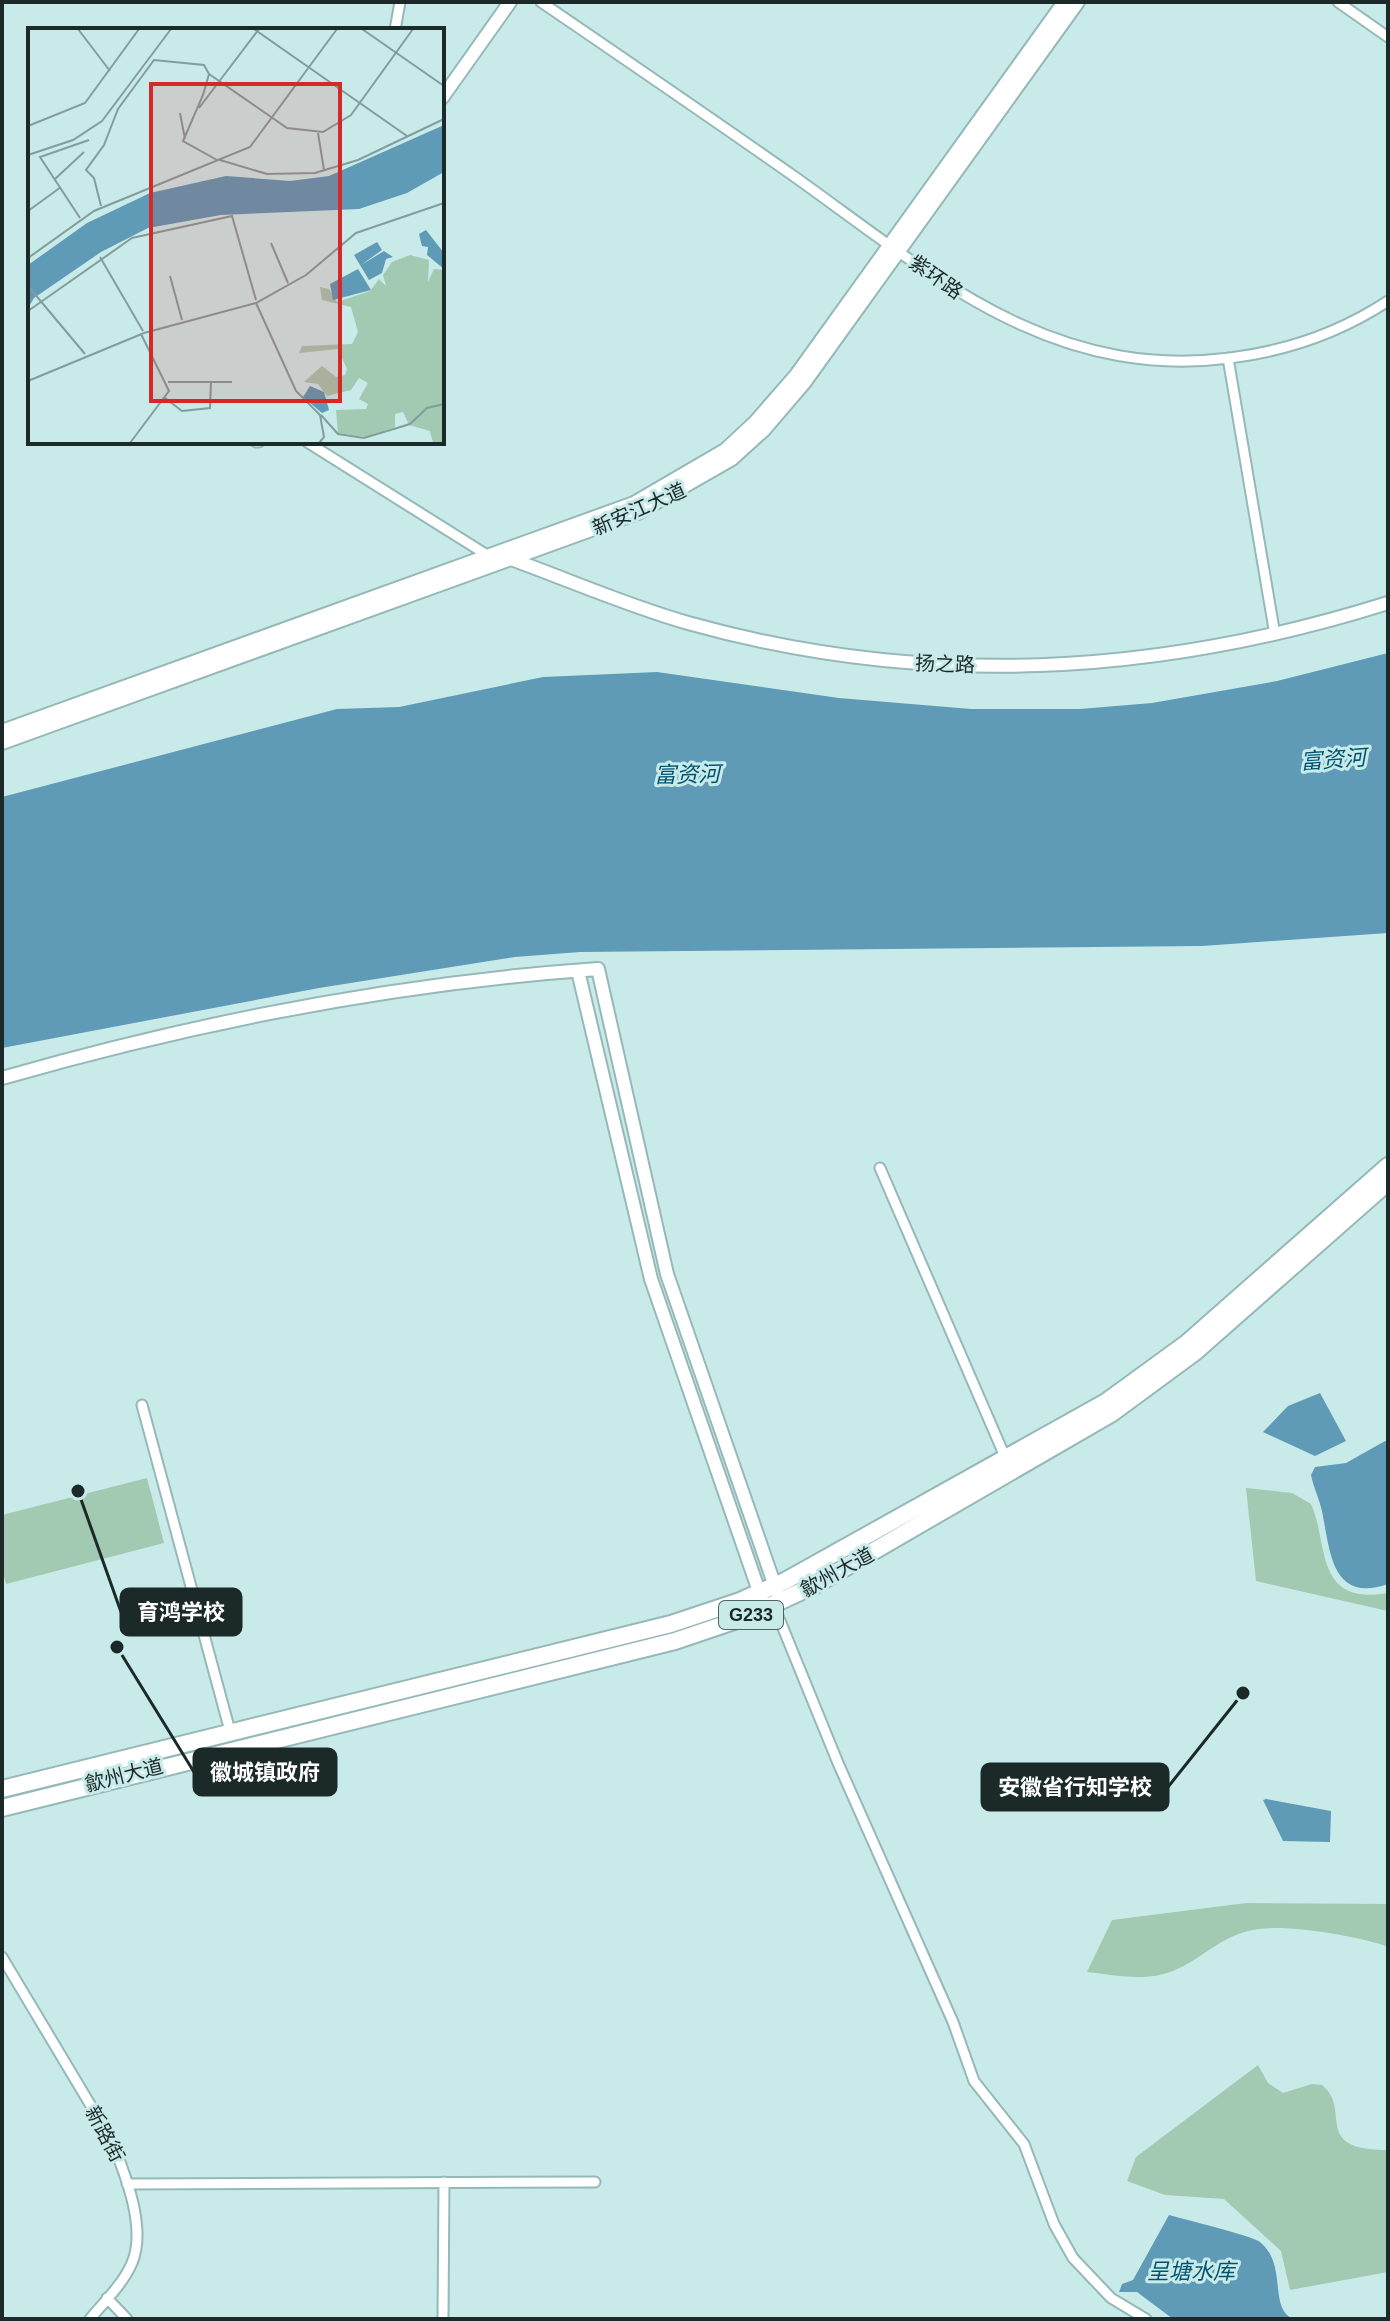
<svg xmlns="http://www.w3.org/2000/svg" width="1390" height="2321" font-family="Arial,'Noto Sans SC',sans-serif">
	<style>
		.green { fill: #a2c9b1 }
		.water { fill: #5f9ab6 }
		.lines { fill: none; stroke-linecap: round; stroke-linejoin: round }
		.street-casing { stroke: #96b8b8; stroke-width: 13 }
		.secondary-casing { stroke: #96b8b8; stroke-width: 16 }
		.highway-casing { stroke: #96b8b8; stroke-width: 20 }
		.street { stroke: #fff; stroke-width: 9 }
		.secondary { stroke: #fff; stroke-width: 12 }
		.highway { stroke: #fff; stroke-width: 16 }
		.labels { text-anchor: middle; stroke-width: 6; stroke-linejoin: round; paint-order: stroke }
		.shield { fill: #c8ebea; stroke: #506363; stroke-width: 2 }
		.shield-label { font-size: 18px; font-weight: bold; fill: #1c2929 }
		.street-label { font-size: 20px; fill: #1c2929; stroke: #c8ebea }
		.water-label { font-size: 22px; font-style: italic; fill: #005370; stroke: #c8ebea }
		.inset-road { fill: none; stroke: #839d9d; stroke-width: 2 }
		.view { fill: #d62828; fill-opacity: 0.15; stroke: #d62828; stroke-width: 4 }
		.inset-edge { fill: none; stroke: #1c2929; stroke-width: 4 }
		.leader { fill: none; stroke: #1c2929; stroke-width: 3 }
		.callout-dot { fill: #1c2929; stroke: #c8ebea; stroke-width: 3 }
		.callout { fill: #1c2929; stroke: #1c2929; stroke-width: 3 }
		.callout-label { font-size: 22px; text-anchor: middle; font-weight: bold; fill: #fff }
	</style>
	<rect width="100%" height="100%" fill="#c8ebea"/>
	<path class="green" d="M 147,1478 L 164,1543 L 6,1584 L 2,1568 L 2,1515 Z
		M 1246,1488 L 1292,1493 L 1311,1504 C 1329,1544 1314,1606 1388,1593 L 1388,1611 L 1256,1581 Z
		M 1246,1903 L 1388,1904 L 1388,1947 C 1359,1936 1278,1922 1248,1931 C 1216,1940 1200,1960 1173,1971 C 1145,1982 1116,1975 1087,1972 L 1112,1920 Z
		M 1258,2065 L 1268,2083 L 1283,2093 L 1312,2084 L 1322,2085 C 1353,2110 1310,2150 1388,2150 L 1388,2272 L 1290,2290 L 1281,2251 L 1224,2199 L 1165,2195 L 1127,2181 L 1136,2157 Z"/>
	<path class="water" d="M 1388,653 L 1388,933 L 1202,946 L 580,952 L 515,957 L 319,988 L 2,1048 L 2,797 L 337,709 L 399,707 L 543,677 L 657,672 L 839,698 L 971,709 L 1080,709 L 1152,703 L 1277,681 Z
		M 1320,1393 L 1346,1441 L 1315,1456 L 1263,1432 L 1288,1406 Z
		M 1385,1441 L 1388,1442 L 1388,1584 C 1331,1604 1330,1550 1322,1511 C 1319,1498 1313,1486 1311,1475 L 1315,1467 L 1346,1463 Z
		M 1266,1799 L 1331,1811 L 1330,1842 L 1283,1841 L 1263,1800 Z
		M 1169,2215 C 1186,2220 1250,2235 1260,2242 C 1288,2265 1268,2307 1293,2319 L 1173,2319 L 1137,2292 L 1119,2292 L 1122,2284 L 1133,2280 Z"/>
	<g class="lines">
		<g class="street-casing">
			<path id="street" d="M 541,2 C 626,60 711,118 795,177 C 931,274 1050,381 1230,358 C 1286,351 1341,332 1388,301
				M 1338,2 L 1388,37
				M 395,30 L 400,2
				M 1228,358 L 1275,635
				M 256,442 L 259,442
				M 307,442 L 487,555
				M 880,1168 L 1006,1459
				M 142,1405 L 230,1731
				M 774,1606 L 838,1763 L 953,2022 L 974,2081 L 1024,2144 L 1054,2224 L 1073,2258 L 1111,2298 L 1146,2319
				M 2,1957 L 112,2141 C 125,2174 147,2228 132,2263 C 123,2284 104,2302 90,2319
				M 127,2184 L 595,2182
				M 107,2298 L 127,2319
				M 443,2319 L 444,2182"/>
		</g>
		<g class="secondary-casing">
			<path id="secondary" d="M 442,98 L 510,2
				M 511,559 C 569,580 628,606 688,623 C 924,689 1156,676 1388,603
				M 2,731 L 634,503 L 725,450 L 755,422 L 796,375 L 1064,2
				M 2,743 L 638,513 L 732,459 L 764,430 L 805,382 L 1078,2
				M 578,971 L 651,1279 L 762,1600
				M 2,1078 C 197,1022 396,983 598,969 L 667,1274 L 777,1592"/>
		</g>
		<g class="highway-casing">
			<path id="highway" d="M 2,1789 L 671,1624 L 740,1601 L 785,1581 L 1106,1402 L 1187,1343 L 1388,1166
				M 2,1808 L 675,1641 L 746,1617 L 815,1585 L 1112,1413 L 1195,1352 L 1388,1182"/>
		</g>
		<use href="#street" class="street"/>
		<use href="#secondary" class="secondary"/>
		<use href="#highway" class="highway"/>
	</g>
	<g class="labels">
		<rect class="shield" x="719" y="1601" width="64" height="28" rx="6"/>
		<g class="shield-label">
			<text x="751" y="1621">G233</text>
		</g>
		<g class="street-label">
			<text transform="translate(936 277) rotate(35)" y="7">紫环路</text>
			<text transform="translate(639 509) rotate(-24)" y="7">新安江大道</text>
			<text transform="translate(945 664) rotate(2)" y="7">扬之路</text>
			<text transform="translate(837 1572) rotate(-29)" y="7">歙州大道</text>
			<text transform="translate(124 1775) rotate(-14)" y="7">歙州大道</text>
			<text transform="translate(105 2134) rotate(62)" y="7">新路街</text>
		</g>
		<g class="water-label">
			<text transform="translate(1333 759) rotate(-4)" y="8">富资河</text>
			<text transform="translate(687 774) rotate(-1)" y="8">富资河</text>
			<text x="1191" y="2279">呈塘水库</text>
		</g>
	</g>
	<g transform="translate(28 28)">
		<rect width="416" height="416" fill="#c8ebea"/>
		<path d="M 382,227 L 401,232 L 400,254 L 406,241 L 416,242 L 416,415 L 405,415 L 402,403 L 381,397 L 375,384 L 367,386 L 367,399 L 338,409 L 310,405 L 308,382 L 338,381 L 340,376 L 331,371 L 340,355 L 331,350 L 323,362 L 299,368 L 290,356 L 276,354 L 294,338 L 308,349 L 317,347 L 319,341 L 310,321 L 271,325 L 274,318 L 324,316 L 330,304 L 323,279 L 294,272 L 292,259 L 301,261 L 309,274 L 342,263 L 351,251 L 358,258 L 355,247 L 364,234 Z" fill="#a2c9b1"/>
		<path d="M 416,97 L 416,144 L 379,165 L 331,181 L 193,187 L 120,200 L 73,224 L 6,270 L 0,280 L 0,237 L 59,195 L 122,165 L 198,148 L 262,153 L 301,148 ZM 398,202 L 416,225 L 416,241 L 399,227 L 400,219 L 394,218 L 391,206 ZM 349,214 L 354,222 L 333,237 L 356,223 L 365,229 L 358,231 L 354,245 L 341,252 L 326,227 ZM 330,241 L 343,262 L 305,272 L 302,256 ZM 282,358 L 296,364 L 301,382 L 294,385 L 275,369 Z" fill="#5f9ab6"/>
		<path class="inset-road" d="M 50,1 L 82,43M 226,1 L 379,108M 334,1 L 416,58M 181,46 L 259,100 L 295,104 L 323,87 L 385,1M 171,80 L 231,1M 152,85 L 157,111M 0,98 L 57,75 L 111,1M 290,105 L 296,142M 0,127 L 45,112 L 74,93 L 143,1M 192,132 L 239,146 L 287,145 L 330,132 L 416,91M 27,151 L 56,124M 73,178 L 66,150 L 58,142 L 76,117 L 90,81 L 126,32 L 176,37 L 181,46 L 175,67 L 155,113 L 189,132M 0,183 L 33,159M 52,190 L 12,129 L 61,112M 243,215 L 260,255M 72,229 L 115,303M 0,230 L 66,183 L 222,119 L 309,1M 142,248 L 154,292M 0,258 L 57,326M 228,275 L 268,363 L 292,387 L 296,409 L 291,415M 0,283 L 104,210 L 204,188 L 228,272M 0,353 L 116,305 L 228,275 L 278,247 L 328,205 L 416,175M 140,354 L 204,354M 137,370 L 154,383 L 182,380 L 183,354M 293,387 L 310,406 L 336,410 L 382,396 L 399,380 L 416,376M 102,415 L 141,363 L 113,306"/>
		<path class="view" d="M 123,56 L 312,56 L 312,373 L 123,373 Z"/>
		<rect width="416" height="416" class="inset-edge"/>
	</g>
	<path class="leader" d="M78 1491L121 1612M117 1647L194 1772M1243 1693L1168 1787"/>
	<g class="callout-dot">
		<circle cx="78" cy="1491" r="8"/>
		<circle cx="117" cy="1647" r="8"/>
		<circle cx="1243" cy="1693" r="8"/>
	</g>
	<g class="callout">
		<rect x="121" y="1589" width="120" height="46" rx="8"/>
		<rect x="194" y="1749" width="142" height="46" rx="8"/>
		<rect x="982" y="1764" width="186" height="46" rx="8"/>
	</g>
	<g class="callout-label">
		<text x="181" y="1620">育鸿学校</text>
		<text x="265" y="1780">徽城镇政府</text>
		<text x="1075" y="1795">安徽省行知学校</text>
	</g>
	<rect width="1390" height="2321" fill="none" stroke="#1c2929" stroke-width="8"/>
</svg>
